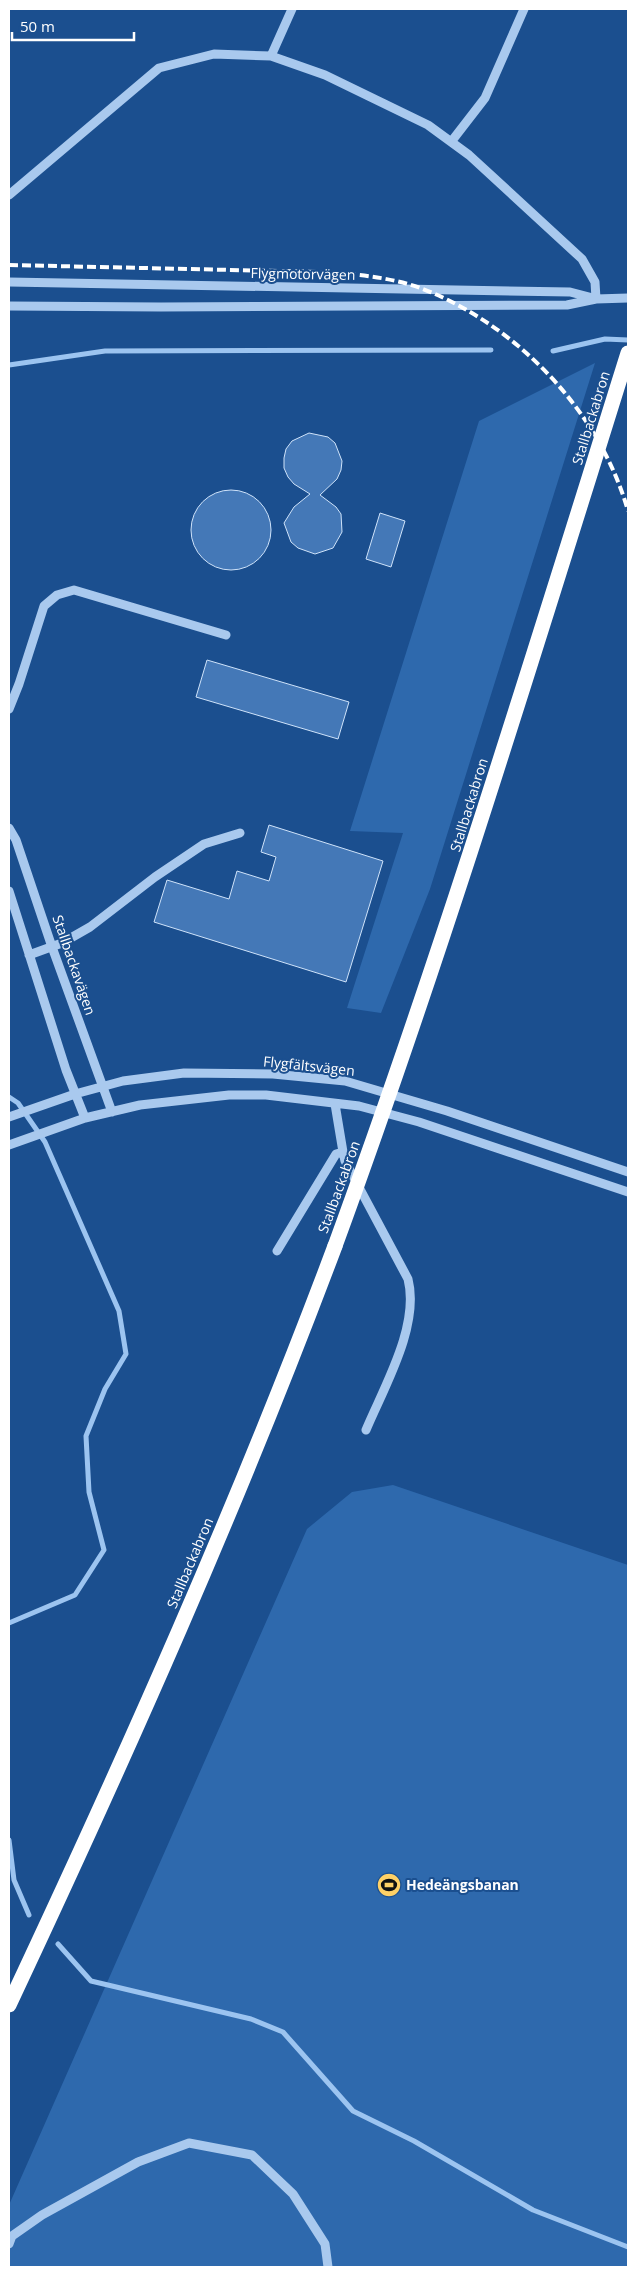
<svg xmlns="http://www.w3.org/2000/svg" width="637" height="2276" font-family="'Open Sans',sans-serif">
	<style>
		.green { fill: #2e69ad }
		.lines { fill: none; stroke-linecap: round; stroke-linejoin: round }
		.stream { stroke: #9cc4f0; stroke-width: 5 }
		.building { fill: #4478b7; stroke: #cfe3fa }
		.minor { stroke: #a9c9ee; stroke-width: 9 }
		.highway { stroke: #fff; stroke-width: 15 }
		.rail { stroke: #fff; stroke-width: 4; stroke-dasharray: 9 4; stroke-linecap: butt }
		.highway-bridge { stroke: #fff; stroke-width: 15 }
		.labels { text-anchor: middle; stroke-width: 4; stroke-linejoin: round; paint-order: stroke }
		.street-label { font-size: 14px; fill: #fff; stroke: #1b4f8f }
		.poi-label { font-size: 14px; font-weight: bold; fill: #fff; stroke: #1b4f8f; text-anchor: start }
	</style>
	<rect width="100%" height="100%" fill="#1b4f8f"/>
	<path class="green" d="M 595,363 L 430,889 L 381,1013 L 347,1008 L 403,833 L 350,831 L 479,421 Z
		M 393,1485 L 628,1565 L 628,2267 L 9,2267 L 9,2205 L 307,1529 L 352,1492 Z"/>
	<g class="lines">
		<path class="stream" d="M 553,351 L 605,339 L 628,340
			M 9,365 L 105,351 L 491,350
			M 9,1097 L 18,1103 L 45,1142 L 119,1311 L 126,1354 L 105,1389 L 86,1436 L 89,1492 L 104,1550 L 75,1595 L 9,1623
			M 9,1840 L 14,1880 L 29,1915
			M 58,1944 L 91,1981 L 251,2019 L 283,2032 L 353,2111 L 414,2141 L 533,2210 L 628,2247"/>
	</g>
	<path class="building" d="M 309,433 L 328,437 L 335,443 L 342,461 L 341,470 L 337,479 L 320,495 L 336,507 L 341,514 L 342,532 L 333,548 L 315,554 L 298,548 L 291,542 L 284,523 L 294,507 L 310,494 L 294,484 L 288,477 L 284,468 L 284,458 L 286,449 L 292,441 Z
		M191 530a40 40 0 1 1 80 0a40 40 0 1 1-80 0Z
		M 380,513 L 405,521 L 391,567 L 366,559 Z
		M 207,660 L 349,702 L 338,739 L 196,697 Z
		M 269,825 L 383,861 L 346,982 L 154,922 L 167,880 L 229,899 L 237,871 L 269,881 L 276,857 L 261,852 Z"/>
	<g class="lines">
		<path class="minor" d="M 271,56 L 292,9
			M 451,142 L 485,98 L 524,9
			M 9,195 L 159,68 L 214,54 L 271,56 L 325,75 L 428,125 L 469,155 L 582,259 L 595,282 L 596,299
			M 9,282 L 570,292 L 593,298
			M 9,306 L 161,307 L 567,305 L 596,299 L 628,298
			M 9,709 L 19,684 L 44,606 L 57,595 L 74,590 L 226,635
			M 9,828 L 16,840 L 52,947 L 112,1112
			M 9,891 L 66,1070 L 85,1118
			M 29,955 L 62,943 L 90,927 L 155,877 L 204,844 L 240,833
			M 9,1117 L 75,1094 L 123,1081 L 184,1073 L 273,1074 L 345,1081 L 447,1111 L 628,1172
			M 9,1145 L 85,1118 L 140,1105 L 229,1095 L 266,1095 L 359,1106 L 419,1122 L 628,1192
			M 343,1152 L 345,1161 L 408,1279 C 420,1326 384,1387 366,1430
			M 277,1251 L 336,1154 L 343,1152 L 335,1104
			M 9,2244 L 12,2236 L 42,2215 L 138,2162 L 189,2143 L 252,2155 L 293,2194 L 325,2244 L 328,2267"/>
		<path class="highway" d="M 9,2005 C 126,1756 238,1505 335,1246"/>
		<path class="rail" d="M 9,265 L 322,272 C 355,274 391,277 423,289 C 518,326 600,412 628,511"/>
		<path class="highway-bridge" d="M 335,1246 C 443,951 534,653 628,353"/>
	</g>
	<defs>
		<g id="stadium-disc" transform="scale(1.25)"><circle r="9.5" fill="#ffd166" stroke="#1b4f8f"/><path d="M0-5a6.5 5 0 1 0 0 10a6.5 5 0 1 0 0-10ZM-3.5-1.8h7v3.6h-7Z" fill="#111"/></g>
	</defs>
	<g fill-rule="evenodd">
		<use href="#stadium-disc" x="389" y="1885"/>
	</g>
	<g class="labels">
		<g class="street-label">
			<text transform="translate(303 274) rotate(1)" y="5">Flygmotorvägen</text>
			<text transform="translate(591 418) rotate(-73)" y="5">Stallbackabron</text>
			<text transform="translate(469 805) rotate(-73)" y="5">Stallbackabron</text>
			<text transform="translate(74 965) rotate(71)" y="5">Stallbackavägen</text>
			<text transform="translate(309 1066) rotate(6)" y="5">Flygfältsvägen</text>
			<text transform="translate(339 1187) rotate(-70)" y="5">Stallbackabron</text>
			<text transform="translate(190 1563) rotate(-67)" y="5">Stallbackabron</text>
		</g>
		<g class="poi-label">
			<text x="406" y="1890">Hedeängsbanan</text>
		</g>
	</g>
	<rect width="637" height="2276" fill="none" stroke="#ffffff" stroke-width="20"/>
	<path d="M12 32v8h122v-8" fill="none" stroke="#ffffff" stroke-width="2.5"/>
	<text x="20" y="32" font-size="15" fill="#ffffff" stroke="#1b4f8f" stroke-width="4" paint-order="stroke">50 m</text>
</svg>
